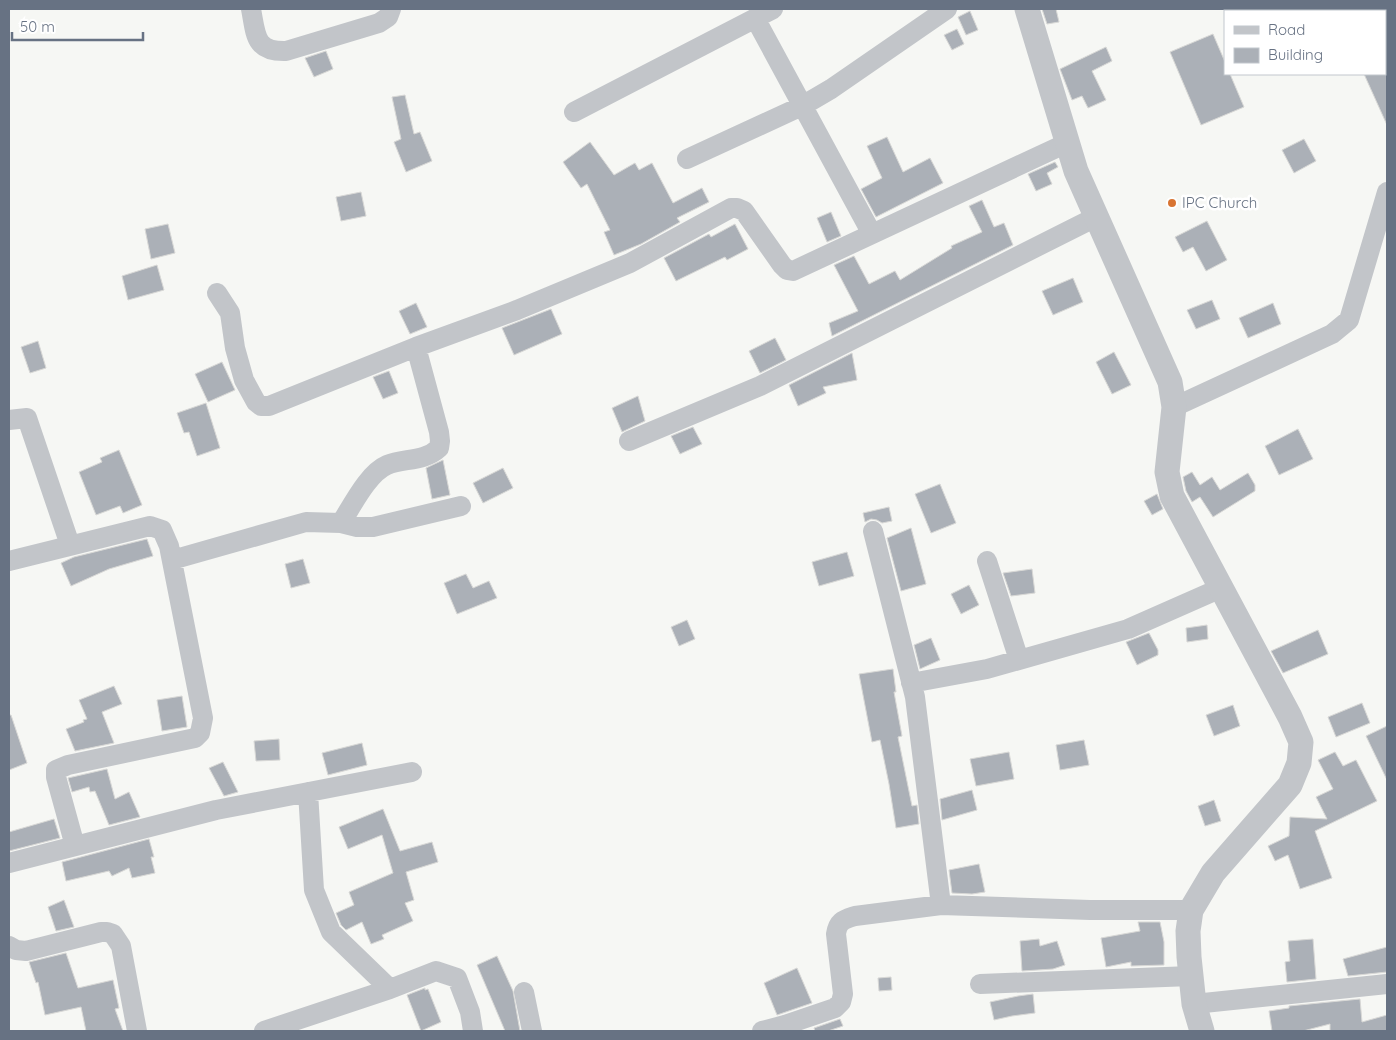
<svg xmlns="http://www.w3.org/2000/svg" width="1396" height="1040" font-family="Quicksand,sans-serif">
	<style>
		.building { fill: #abb0b7; stroke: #d8d8d6 }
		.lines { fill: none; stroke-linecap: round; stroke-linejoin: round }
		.minor { stroke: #c2c5c9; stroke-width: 20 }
		.tertiary { stroke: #c2c5c9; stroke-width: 25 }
		.poi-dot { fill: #d87432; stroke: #fff; stroke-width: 2 }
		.labels { text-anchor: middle; stroke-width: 5; stroke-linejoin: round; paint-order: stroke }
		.poi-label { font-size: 15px; fill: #677283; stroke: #fff; text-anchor: start }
	</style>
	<rect width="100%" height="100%" fill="#f6f7f4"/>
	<path class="building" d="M 1042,9 L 1056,9 L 1059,22 L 1047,24 Z
		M 970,11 L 978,30 L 966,35 L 958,17 Z
		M 957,29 L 964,44 L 952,50 L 944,35 Z
		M 1213,34 L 1225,62 L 1225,74 L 1230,74 L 1244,107 L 1201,125 L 1170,52 Z
		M 1106,47 L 1112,61 L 1092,71 L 1106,100 L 1088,108 L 1082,96 L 1072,100 L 1060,69 Z
		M 326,51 L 333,69 L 314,77 L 305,58 Z
		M 1364,74 L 1387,74 L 1387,125 Z
		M 405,95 L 414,134 L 420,132 L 432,161 L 406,172 L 394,142 L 401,139 L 392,97 Z
		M 887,137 L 903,172 L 930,158 L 943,183 L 876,217 L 861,189 L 882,178 L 867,146 Z
		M 1304,139 L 1316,161 L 1294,173 L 1282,150 Z
		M 590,142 L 614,175 L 635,163 L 639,170 L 652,163 L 673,203 L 702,188 L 709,202 L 677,218 L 680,222 L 641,244 L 614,255 L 604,232 L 610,230 L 587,184 L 581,188 L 563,162 Z
		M 1055,162 L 1058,167 L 1047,173 L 1052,184 L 1036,191 L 1028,174 Z
		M 361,192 L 366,216 L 341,221 L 336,197 Z
		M 982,200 L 994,227 L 1004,223 L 1013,245 L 832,336 L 829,323 L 858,311 L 834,265 L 854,256 L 869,284 L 895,271 L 900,280 L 952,248 L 951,246 L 982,232 L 969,206 Z
		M 831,212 L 841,236 L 827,242 L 817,218 Z
		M 1207,221 L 1227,260 L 1206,271 L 1193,247 L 1183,252 L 1175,237 Z
		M 168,224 L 175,253 L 151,259 L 145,229 Z
		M 735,224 L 748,249 L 727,260 L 725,257 L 676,281 L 664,258 L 709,234 L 711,237 Z
		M 157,265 L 164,290 L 128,300 L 122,276 Z
		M 1073,278 L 1083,302 L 1053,315 L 1042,291 Z
		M 1212,300 L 1220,319 L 1196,329 L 1187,310 Z
		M 416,303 L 427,327 L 410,334 L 399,311 Z
		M 1273,303 L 1281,324 L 1248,338 L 1239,318 Z
		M 551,309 L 562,334 L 514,355 L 502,328 Z
		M 775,338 L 786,360 L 760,373 L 749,351 Z
		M 38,341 L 46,368 L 30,373 L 21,347 Z
		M 1114,352 L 1131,385 L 1112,394 L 1096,362 Z
		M 852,353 L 857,380 L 823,387 L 826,393 L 798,406 L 789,385 Z
		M 222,362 L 235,390 L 208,402 L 195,374 Z
		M 389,371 L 398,393 L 383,399 L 373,377 Z
		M 638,396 L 645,421 L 622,432 L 612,408 Z
		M 206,403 L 220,448 L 197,456 L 189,432 L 184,433 L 177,413 Z
		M 693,427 L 702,444 L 680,454 L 671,436 Z
		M 1298,429 L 1313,459 L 1279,475 L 1265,446 Z
		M 119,450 L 142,505 L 123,513 L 120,506 L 96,515 L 79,472 L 102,462 L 100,458 Z
		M 443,460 L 450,495 L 432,499 L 426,468 Z
		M 503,468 L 513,488 L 483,503 L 473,483 Z
		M 1192,472 L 1200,485 L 1212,477 L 1220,490 L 1248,473 L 1255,485 L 1255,491 L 1213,517 L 1200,497 L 1192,502 L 1186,491 L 1183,477 Z
		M 940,484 L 956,523 L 931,533 L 915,494 Z
		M 1157,494 L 1163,509 L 1152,515 L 1144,501 Z
		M 889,507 L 892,521 L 882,523 L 877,520 L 871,519 L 865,522 L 863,513 Z
		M 911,528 L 926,584 L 901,591 L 887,538 Z
		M 147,539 L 153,556 L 109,569 L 71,586 L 61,563 L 74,557 Z
		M 847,552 L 854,576 L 819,586 L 812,562 Z
		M 303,559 L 310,583 L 291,588 L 285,564 Z
		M 1032,569 L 1035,593 L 1011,596 L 1003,573 Z
		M 466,574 L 473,588 L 489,581 L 497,598 L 457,614 L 444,583 Z
		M 969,585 L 979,605 L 961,614 L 951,594 Z
		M 687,620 L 695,639 L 679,646 L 671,627 Z
		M 1207,625 L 1208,639 L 1187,642 L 1186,628 Z
		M 1318,630 L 1328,654 L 1283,673 L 1271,651 Z
		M 1149,633 L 1158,650 L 1158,655 L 1137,665 L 1126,642 Z
		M 931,638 L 940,660 L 920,669 L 914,645 Z
		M 893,669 L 896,692 L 894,692 L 902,736 L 898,737 L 912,806 L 917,805 L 919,824 L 896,828 L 889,784 L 880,740 L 872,742 L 859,674 Z
		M 114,686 L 122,704 L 102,712 L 114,743 L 75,751 L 66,729 L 84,722 L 83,720 L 87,719 L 79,700 Z
		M 182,696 L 187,727 L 162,731 L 157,700 Z
		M 1362,703 L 1370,723 L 1336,737 L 1328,717 Z
		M 1233,705 L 1240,726 L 1214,736 L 1206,715 Z
		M 9,715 L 11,715 L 27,763 L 9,770 Z
		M 1387,726 L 1387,780 L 1366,736 Z
		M 279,739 L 280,760 L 256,761 L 254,741 Z
		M 1084,740 L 1089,765 L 1060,770 L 1056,745 Z
		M 362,743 L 367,765 L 328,775 L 322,753 Z
		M 1009,752 L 1014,779 L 976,786 L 970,759 Z
		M 1335,752 L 1343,766 L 1356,760 L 1377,801 L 1315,831 L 1332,878 L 1300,889 L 1288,855 L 1275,861 L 1268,846 L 1289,836 L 1290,817 L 1327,819 L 1316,797 L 1333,789 L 1318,760 Z
		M 223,762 L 238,792 L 224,796 L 209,768 Z
		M 107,769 L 115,799 L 129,792 L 140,817 L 109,825 L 95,791 L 90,792 L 89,787 L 72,792 L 68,778 Z
		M 972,790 L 977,810 L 942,820 L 940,799 Z
		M 1214,800 L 1221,821 L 1205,826 L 1198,806 Z
		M 383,809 L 400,851 L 432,842 L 438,862 L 406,872 L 414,900 L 405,903 L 413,921 L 382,935 L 384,939 L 371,944 L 362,922 L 346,930 L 341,925 L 336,913 L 354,905 L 349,892 L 393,873 L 382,835 L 348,849 L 339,827 Z
		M 54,819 L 60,838 L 9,851 L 9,832 Z
		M 149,839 L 154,857 L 151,857 L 155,873 L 132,878 L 129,868 L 112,876 L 109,871 L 66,881 L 62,862 Z
		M 979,864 L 985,892 L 972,894 L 952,893 L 949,870 Z
		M 64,900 L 74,927 L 56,931 L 48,907 Z
		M 1138,922 L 1160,922 L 1164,942 L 1164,965 L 1131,966 L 1131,962 L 1106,967 L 1101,938 L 1140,931 Z
		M 1039,939 L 1040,946 L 1057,941 L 1065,965 L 1053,969 L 1022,971 L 1020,941 Z
		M 1313,939 L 1316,979 L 1287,982 L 1285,962 L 1290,961 L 1288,941 Z
		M 1387,947 L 1387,972 L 1348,976 L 1343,959 Z
		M 66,953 L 78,988 L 113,980 L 119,1008 L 115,1009 L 123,1031 L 86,1031 L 81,1007 L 45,1015 L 38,982 L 36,983 L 29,962 Z
		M 497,956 L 513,991 L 520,1031 L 505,1031 L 477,965 Z
		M 797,968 L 812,1003 L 777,1015 L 764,983 Z
		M 891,977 L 892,990 L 879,991 L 878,978 Z
		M 425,988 L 425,990 L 428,989 L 441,1022 L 421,1031 L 407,995 Z
		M 1033,994 L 1035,1013 L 1012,1016 L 994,1020 L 990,1002 L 1018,996 Z
		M 1360,999 L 1362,1022 L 1387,1015 L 1387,1031 L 1330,1031 L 1330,1024 L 1303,1031 L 1272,1031 L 1269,1011 L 1289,1008 L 1289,1006 Z
		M 840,1019 L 843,1026 L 828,1031 L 815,1031 L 814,1028 Z"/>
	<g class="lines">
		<path class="minor" d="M 251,9 C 256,34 254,52 286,51 L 379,23 L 388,17 L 391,9
			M 755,18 L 872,234
			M 574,112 L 773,9
			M 687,159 L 802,106 L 831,89 L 947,9
			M 217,293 L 230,313 L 235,348 L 244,380 L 256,402 L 261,406 L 269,406 L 416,347 L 517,310 L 630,263 L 731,208 L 737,208 L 744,211 L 782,265 L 787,270 L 793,271 L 1067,143
			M 1174,407 L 1332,334 L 1349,320 L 1387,192
			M 9,420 L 27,418 L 69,542 L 72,545
			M 629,441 L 760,386 L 1096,217
			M 341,523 C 352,506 368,473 387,465 C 404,458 424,462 439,448 L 440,441 L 439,432 L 416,347
			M 873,531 L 915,697 L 941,905
			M 172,560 L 306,522 L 341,523 L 357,527 L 373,527 L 461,506
			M 9,561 L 150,526 L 162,530 L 169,546 L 203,718 L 200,733 L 195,738 L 68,765 L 56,770 L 56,777 L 75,846
			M 987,561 L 1019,660
			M 911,683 L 987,669 L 1128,629 L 1221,588
			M 308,792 L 314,890 L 331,932 L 390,989
			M 9,863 L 216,810 L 412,772
			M 9,946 L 16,950 L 26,951 L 101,932 L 107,932 L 113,934 L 121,946 L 137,1031
			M 980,984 L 1191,976
			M 524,992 L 532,1031
			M 1194,1004 L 1387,984
			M 264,1031 L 390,989 L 436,971 L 457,978 L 470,1012 L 473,1031
			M 762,1031 L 785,1025 L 835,1008 L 841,1002 L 843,994 L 836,934 C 838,921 843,920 855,916 L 941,905 L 1090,910 L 1191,910"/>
		<path class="tertiary" d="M 1027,9 L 1076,171 L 1170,382 L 1174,407 L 1167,472 L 1172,496 L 1290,717 L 1301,742 L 1299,763 L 1290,785 L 1213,873 L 1191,910 L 1188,931 L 1189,957 L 1194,1004 L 1202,1031"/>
	</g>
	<circle class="poi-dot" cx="1172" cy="203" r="5"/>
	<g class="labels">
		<g class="poi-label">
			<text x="1182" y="208">IPC Church</text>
		</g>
	</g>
	<rect width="1396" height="1040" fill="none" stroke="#677283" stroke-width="20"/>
	<rect x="1224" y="10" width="162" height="65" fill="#ffffff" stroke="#c2c7cd"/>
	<rect x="1234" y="26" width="25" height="8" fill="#c2c5c9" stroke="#c2c7cd"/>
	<text x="1268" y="35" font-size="15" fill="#677283">Road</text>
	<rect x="1234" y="48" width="25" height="15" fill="#abb0b7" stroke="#c2c7cd"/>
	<text x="1268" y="60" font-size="15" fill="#677283">Building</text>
	<path d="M12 32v8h131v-8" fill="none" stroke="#677283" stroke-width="2.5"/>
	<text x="20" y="32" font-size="15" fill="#677283" stroke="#ffffff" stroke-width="4" paint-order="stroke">50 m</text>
</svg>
